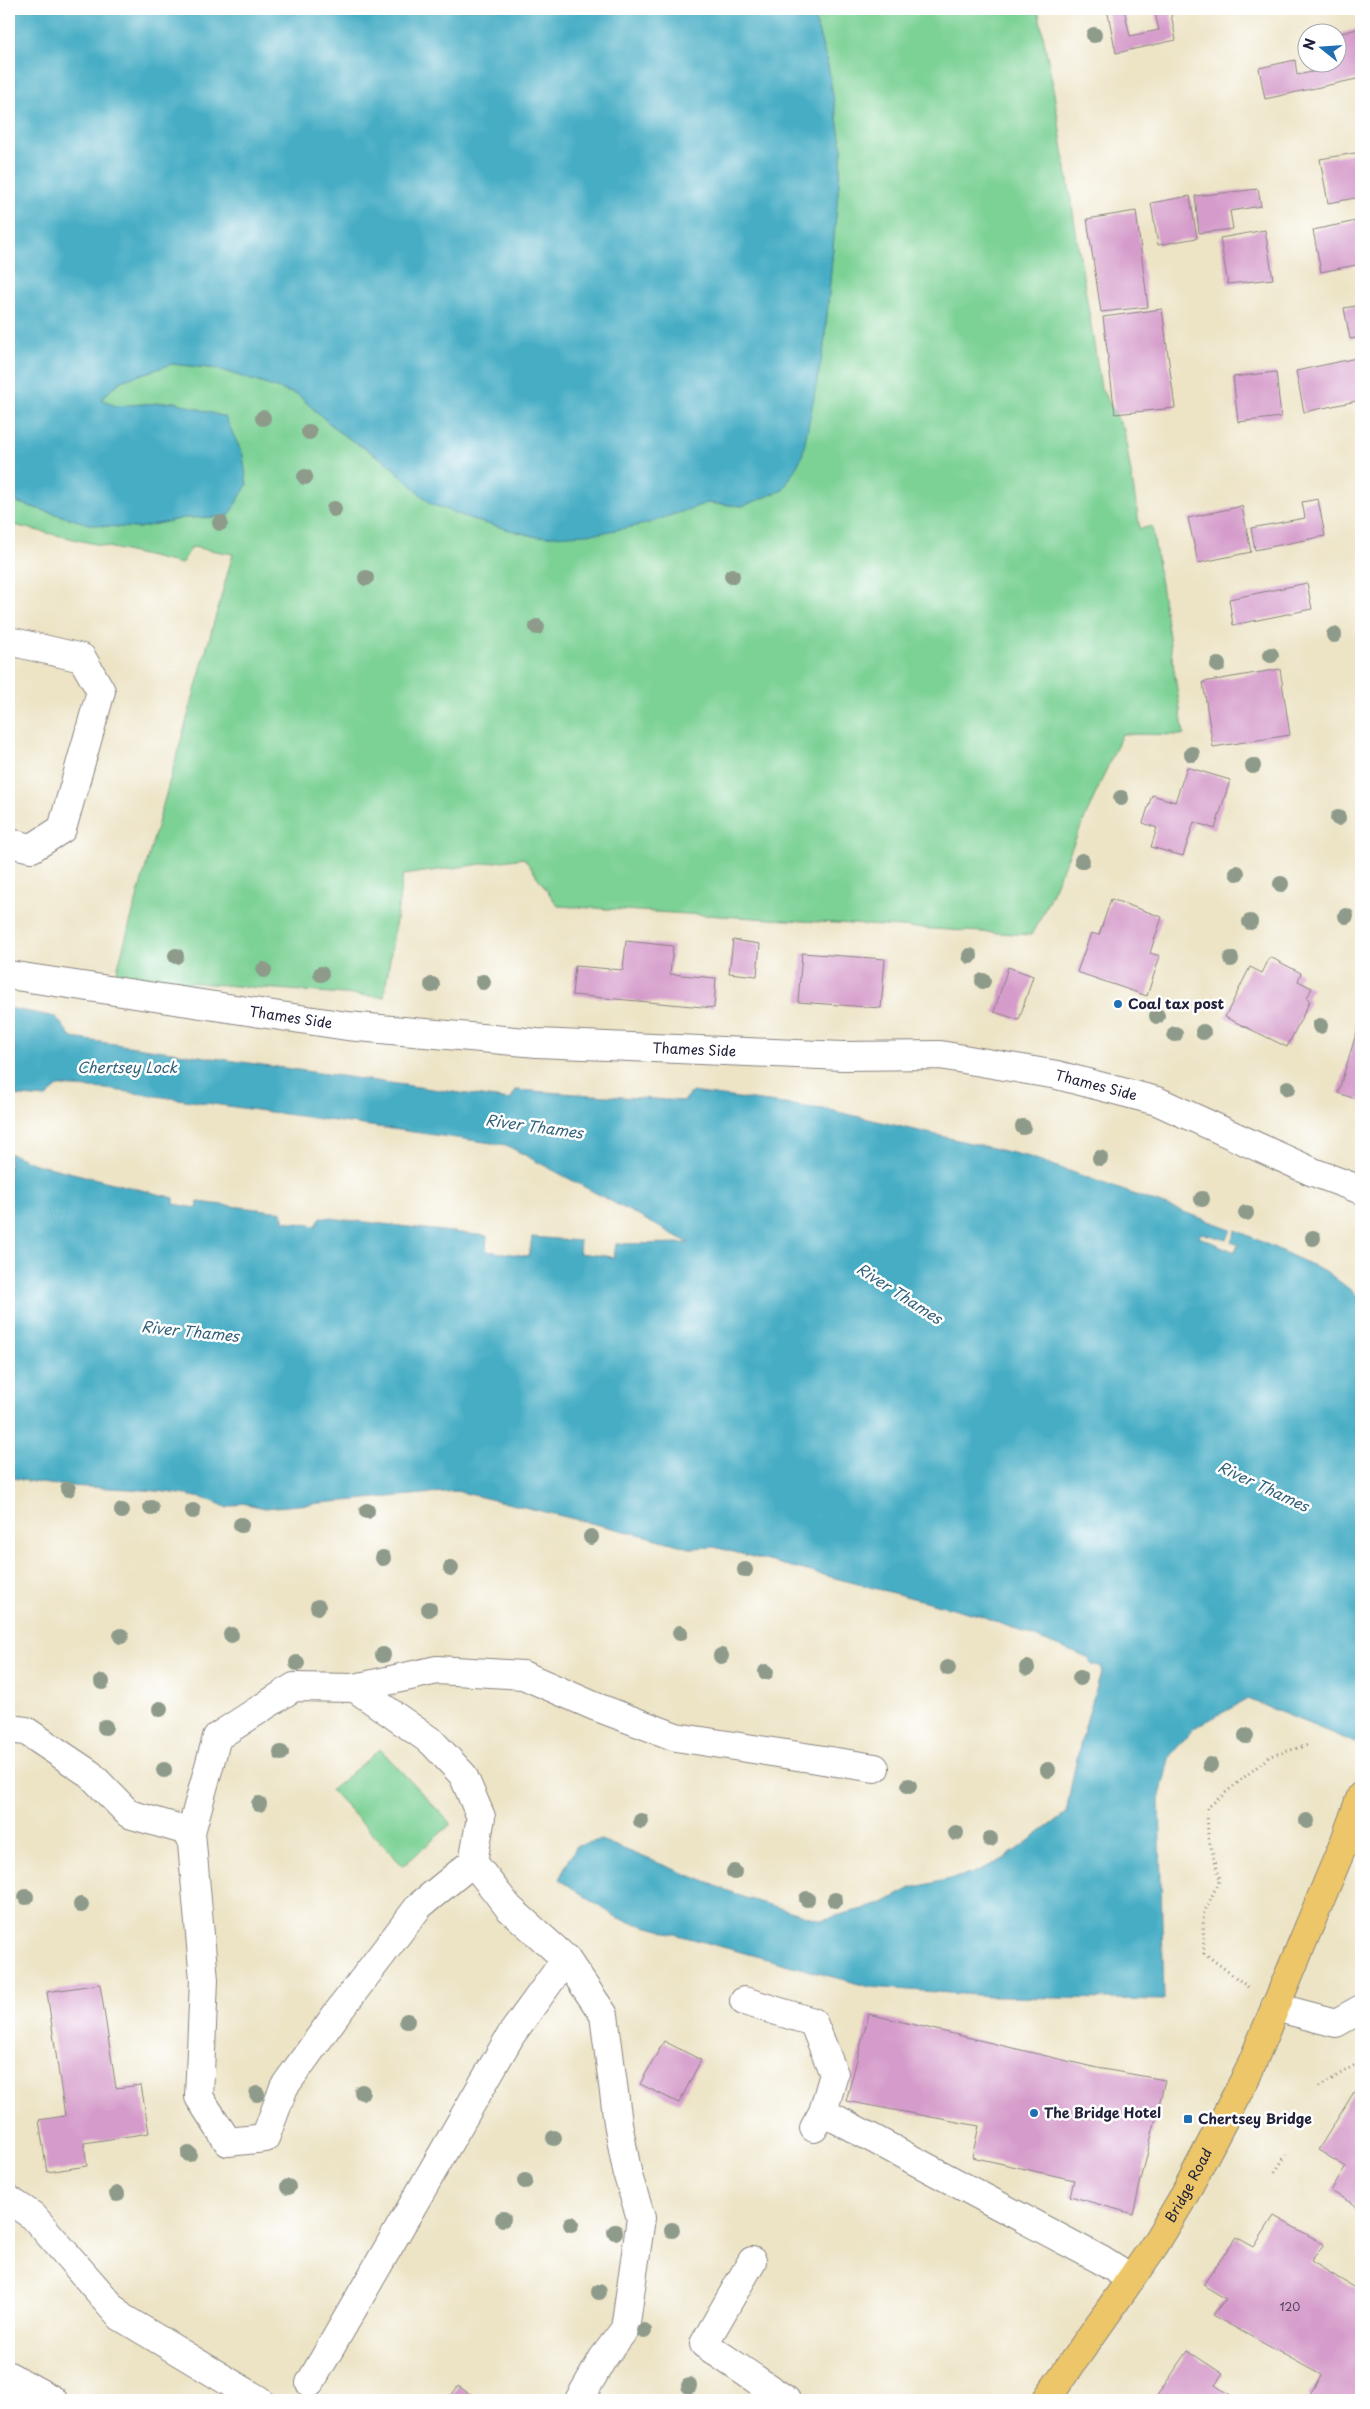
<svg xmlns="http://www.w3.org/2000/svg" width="1370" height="2409" font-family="'Playpen Sans',sans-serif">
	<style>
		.green { fill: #7bd195; stroke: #4e7a68 }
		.water { fill: #46adc5; stroke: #346880 }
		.building { fill: #d59ccb }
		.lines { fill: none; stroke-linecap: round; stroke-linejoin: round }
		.minor-casing { stroke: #888380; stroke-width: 30 }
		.major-casing { stroke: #888380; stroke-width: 30 }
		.path { stroke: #888380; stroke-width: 3; stroke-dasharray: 1 4; stroke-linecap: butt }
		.minor { stroke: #fff; stroke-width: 28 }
		.major { stroke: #ecc669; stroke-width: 28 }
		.tree { fill: #8e9b8b }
		.poi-dot { fill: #1f6fb2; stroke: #fff; stroke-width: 2 }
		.labels { text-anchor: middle; stroke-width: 5; stroke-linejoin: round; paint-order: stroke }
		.number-label { font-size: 11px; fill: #4f405f }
		.poi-label { font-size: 14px; font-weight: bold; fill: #22223b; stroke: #fff; text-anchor: start }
		.street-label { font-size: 14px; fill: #22223b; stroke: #fff }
		.water-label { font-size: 15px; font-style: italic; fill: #326179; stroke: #fff }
	</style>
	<rect width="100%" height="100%" fill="#fff"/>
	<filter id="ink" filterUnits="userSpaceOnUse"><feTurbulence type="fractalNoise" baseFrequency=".02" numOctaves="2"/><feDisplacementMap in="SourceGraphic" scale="10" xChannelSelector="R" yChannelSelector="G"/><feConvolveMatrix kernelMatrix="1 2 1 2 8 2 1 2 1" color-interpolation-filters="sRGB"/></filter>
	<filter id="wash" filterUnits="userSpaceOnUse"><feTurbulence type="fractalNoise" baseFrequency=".0096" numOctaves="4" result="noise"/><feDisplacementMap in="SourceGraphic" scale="20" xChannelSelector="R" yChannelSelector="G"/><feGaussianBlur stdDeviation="1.12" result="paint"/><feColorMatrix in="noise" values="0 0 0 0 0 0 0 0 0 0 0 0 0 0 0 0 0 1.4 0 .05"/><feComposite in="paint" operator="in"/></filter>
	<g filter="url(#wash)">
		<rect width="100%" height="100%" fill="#ede4c6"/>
		<path class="green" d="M 812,9 L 1038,9 L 1052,81 L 1101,388 L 1124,430 L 1140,529 L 1152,526 L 1184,735 L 1122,734 L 1043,913 L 1031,935 L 558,906 L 524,858 L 403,875 L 384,997 L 115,977 L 233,554 L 192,547 L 181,564 L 9,524 L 9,500 L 89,524 L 104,526 L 138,528 L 184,518 L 228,517 L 175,402 L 115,406 L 101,399 L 121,381 L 172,364 L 218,369 L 298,395 L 339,432 L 388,463 L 431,504 L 480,522 L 537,537 L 682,510 L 707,503 L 743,506 L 824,347 L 842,149 L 828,66 Z
			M 380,1749 L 451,1824 L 403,1866 L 331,1790 Z"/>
		<path class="water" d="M 9,9 L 812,9 L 828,66 L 842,149 L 824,347 L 802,457 L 783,490 L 743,506 L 707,503 L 646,524 L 600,533 L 537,537 L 480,522 L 431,504 L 388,463 L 339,432 L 298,395 L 218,369 L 172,364 L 121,381 L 101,399 L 115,406 L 175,402 L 225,417 L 243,455 L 247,485 L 228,517 L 184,518 L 138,528 L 104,526 L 89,524 L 9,500 Z
			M 9,1008 L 56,1017 L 72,1038 L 510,1100 L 516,1090 L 684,1101 L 692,1092 L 830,1110 L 1030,1157 L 1231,1229 L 1227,1240 L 1201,1233 L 1199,1237 L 1235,1252 L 1238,1245 L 1231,1242 L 1236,1230 L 1327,1272 L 1361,1298 L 1361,1745 L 1248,1699 L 1194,1728 L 1170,1756 L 1159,1800 L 1164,2000 L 1002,1997 L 870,1987 L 619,1919 L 559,1879 L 577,1845 L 601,1840 L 746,1898 L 821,1920 L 881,1904 L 911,1888 L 971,1874 L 1002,1860 L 1066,1814 C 1074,1765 1086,1718 1102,1671 L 1101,1666 L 1092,1665 L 1088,1658 L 979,1615 L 714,1547 L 690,1548 L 646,1536 L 456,1491 L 265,1508 L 242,1503 L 227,1508 C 212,1499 197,1497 180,1494 C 123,1485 64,1491 9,1477 L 9,1153 L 32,1163 L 174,1198 L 174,1204 L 197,1208 L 198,1202 L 282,1212 L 285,1221 L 316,1226 L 321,1217 L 487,1236 L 486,1251 L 529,1256 L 532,1237 L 580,1241 L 579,1253 L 614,1257 L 616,1244 L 689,1243 L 506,1145 L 106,1089 L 59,1086 L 45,1098 L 9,1095 Z"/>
		<g id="blocks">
			<path class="building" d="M 1107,9 L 1124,9 L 1130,36 L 1159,30 L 1154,9 L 1170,9 L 1176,40 L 1116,53 Z
				M 1264,9 L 1284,9 L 1284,10 L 1265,13 Z
				M 1361,28 L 1361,78 L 1265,99 L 1259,68 L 1295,60 L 1297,75 L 1322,70 L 1320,62 L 1338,62 L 1338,34 Z
				M 1361,152 L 1361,197 L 1328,203 L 1320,159 Z
				M 1258,189 L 1261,206 L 1230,211 L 1233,229 L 1199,233 L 1195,196 Z
				M 1190,196 L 1197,238 L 1158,245 L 1151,203 Z
				M 1136,211 L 1148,307 L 1101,312 L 1087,219 Z
				M 1361,220 L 1361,264 L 1321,272 L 1313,230 Z
				M 1265,230 L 1273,279 L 1228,284 L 1220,238 Z
				M 1361,305 L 1361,337 L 1350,339 L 1344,308 Z
				M 1162,309 L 1175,408 L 1115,414 L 1103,317 Z
				M 1361,357 L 1361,400 L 1304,412 L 1296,371 Z
				M 1276,372 L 1281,417 L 1238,422 L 1233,377 Z
				M 1318,499 L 1325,536 L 1255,550 L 1251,528 L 1305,518 L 1302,502 Z
				M 1242,506 L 1251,552 L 1198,563 L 1188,518 Z
				M 1307,583 L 1312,609 L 1233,625 L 1229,599 Z
				M 1280,669 L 1290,735 L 1213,747 L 1203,682 Z
				M 1187,767 L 1230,780 L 1215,829 L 1194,822 L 1183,856 L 1151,847 L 1157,828 L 1143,823 L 1152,795 L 1175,802 Z
				M 1111,899 L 1162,917 L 1150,953 L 1160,956 L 1147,996 L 1077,972 L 1091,933 L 1099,935 Z
				M 733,940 L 760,944 L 757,976 L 729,973 Z
				M 626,941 L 673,946 L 670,974 L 716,978 L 714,1008 L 572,995 L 575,966 L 623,970 Z
				M 802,953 L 885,959 L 881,1008 L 798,1002 Z
				M 1270,957 L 1301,973 L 1298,981 L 1312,988 L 1307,998 L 1310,1001 L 1287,1047 L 1225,1017 L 1250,967 L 1262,973 Z
				M 1008,967 L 1033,976 L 1019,1020 L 994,1012 Z
				M 1361,1018 L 1361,1101 L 1338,1093 Z
				M 100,1984 L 116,2088 L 141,2085 L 149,2133 L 84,2143 L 87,2166 L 47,2172 L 39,2120 L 65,2116 L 47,1992 Z
				M 869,2014 L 1097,2068 L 1165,2080 L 1133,2214 L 1070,2196 L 1074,2180 L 972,2157 L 979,2126 L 846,2101 Z
				M 664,2041 L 701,2060 L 679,2103 L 640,2084 Z
				M 1354,2092 L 1361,2097 L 1361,2209 L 1331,2191 L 1346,2167 L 1318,2150 Z
				M 1274,2216 L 1324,2244 L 1311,2261 L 1361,2292 L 1361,2400 L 1317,2400 L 1309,2396 L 1321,2375 L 1212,2315 L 1226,2299 L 1203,2285 L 1236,2237 L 1254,2247 Z
				M 1188,2351 L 1223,2374 L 1215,2385 L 1238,2400 L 1154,2400 Z
				M 458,2386 L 479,2400 L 448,2400 Z"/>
		</g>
	</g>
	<g filter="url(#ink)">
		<use href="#blocks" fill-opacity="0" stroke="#888380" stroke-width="1"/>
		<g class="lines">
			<g class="minor-casing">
				<g id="minor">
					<path d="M 9,641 L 82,658 L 101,691 L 62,829 L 32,848 L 9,843"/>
					<path id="s1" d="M 9,975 L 347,1026 L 537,1043 L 843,1056 L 940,1055 L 1057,1075 L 1157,1101 L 1313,1172 L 1361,1190"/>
					<path d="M 355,1688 L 437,1670 L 523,1675 L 594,1706 L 676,1737 L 875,1768"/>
					<path d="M 9,1729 L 26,1731 L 90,1774 L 129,1814 L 191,1832 L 217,1737 L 294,1687 L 355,1688 L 432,1742 L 463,1775 L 481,1817 L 473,1862 L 509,1908 L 566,1959 L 604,2015 L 618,2123 L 628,2176 L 641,2218 L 625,2329 L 603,2358 L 579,2400"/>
					<path d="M 191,1832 L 204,1980 L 199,2097 L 228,2142 L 265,2138 L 284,2087 L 338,2012 L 419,1906 L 473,1862"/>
					<path d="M 744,2001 L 813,2022 L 834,2074 L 823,2112"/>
					<path d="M 1275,2007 L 1336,2023 L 1361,2009"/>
					<path d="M 814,2128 L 823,2112 L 1101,2260 L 1131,2279"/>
					<path d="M 9,2200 L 33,2216 L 121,2317 L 259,2400"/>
					<path d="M 752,2261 L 704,2344 L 786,2400"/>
					<path d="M 9,2376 L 53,2400"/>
					<path d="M 310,2383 L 511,2035 L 566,1959"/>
				</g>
			</g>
			<g class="major-casing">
				<g id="major">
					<path id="s2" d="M 1046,2400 L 1154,2246 L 1181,2201 L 1247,2075 L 1344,1843 L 1361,1796"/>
				</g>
			</g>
			<path class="path" d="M 1248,1987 L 1204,1953 L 1203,1915 L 1220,1879 L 1208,1837 L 1207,1808 L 1270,1756 L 1308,1745
				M 1319,2087 L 1361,2061
				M 1275,2172 L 1286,2155"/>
			<use href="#minor" class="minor"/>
			<use href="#major" class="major"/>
		</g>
		<g class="tree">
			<circle cx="1094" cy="35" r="8"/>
			<circle cx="263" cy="418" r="8"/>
			<circle cx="309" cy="432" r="8"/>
			<circle cx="305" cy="477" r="8"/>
			<circle cx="334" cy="509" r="8"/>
			<circle cx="220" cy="523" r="8"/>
			<circle cx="732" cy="576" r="8"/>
			<circle cx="366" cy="578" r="8"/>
			<circle cx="537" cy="627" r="8"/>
			<circle cx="1334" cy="635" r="8"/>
			<circle cx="1271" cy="655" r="8"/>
			<circle cx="1218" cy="665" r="8"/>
			<circle cx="1192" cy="754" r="8"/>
			<circle cx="1253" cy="766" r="8"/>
			<circle cx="1121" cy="798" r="8"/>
			<circle cx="1338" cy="818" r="8"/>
			<circle cx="1082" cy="861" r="8"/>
			<circle cx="1237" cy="873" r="8"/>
			<circle cx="1281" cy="884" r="8"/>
			<circle cx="1346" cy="916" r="8"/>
			<circle cx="1250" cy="922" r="8"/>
			<circle cx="176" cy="956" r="8"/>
			<circle cx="970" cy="956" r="8"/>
			<circle cx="1231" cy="959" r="8"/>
			<circle cx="264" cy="970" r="8"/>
			<circle cx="321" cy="974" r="8"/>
			<circle cx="983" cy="981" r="8"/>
			<circle cx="483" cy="982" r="8"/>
			<circle cx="432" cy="985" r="8"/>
			<circle cx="1157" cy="1016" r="8"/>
			<circle cx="1320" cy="1026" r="8"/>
			<circle cx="1203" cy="1032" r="8"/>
			<circle cx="1175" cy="1034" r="8"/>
			<circle cx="1288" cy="1088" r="8"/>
			<circle cx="1023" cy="1127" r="8"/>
			<circle cx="1100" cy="1158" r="8"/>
			<circle cx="1202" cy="1199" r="8"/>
			<circle cx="1246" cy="1213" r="8"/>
			<circle cx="1313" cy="1238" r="8"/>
			<circle cx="68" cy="1489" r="8"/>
			<circle cx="151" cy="1508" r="8"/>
			<circle cx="122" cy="1511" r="8"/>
			<circle cx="193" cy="1511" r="8"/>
			<circle cx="367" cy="1511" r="8"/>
			<circle cx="241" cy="1525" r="8"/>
			<circle cx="591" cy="1537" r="8"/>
			<circle cx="383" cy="1558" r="8"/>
			<circle cx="451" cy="1568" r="8"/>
			<circle cx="745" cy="1570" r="8"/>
			<circle cx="318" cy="1607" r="8"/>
			<circle cx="429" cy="1609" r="8"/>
			<circle cx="680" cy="1633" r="8"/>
			<circle cx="231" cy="1635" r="8"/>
			<circle cx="121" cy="1636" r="8"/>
			<circle cx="383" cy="1655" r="8"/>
			<circle cx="721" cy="1656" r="8"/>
			<circle cx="297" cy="1663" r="8"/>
			<circle cx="948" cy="1668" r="8"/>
			<circle cx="1027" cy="1668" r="8"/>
			<circle cx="766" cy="1672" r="8"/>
			<circle cx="1080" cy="1678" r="8"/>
			<circle cx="102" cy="1682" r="8"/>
			<circle cx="160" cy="1709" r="8"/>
			<circle cx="105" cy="1727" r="8"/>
			<circle cx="1246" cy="1736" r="8"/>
			<circle cx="281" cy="1753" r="8"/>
			<circle cx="1210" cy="1765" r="8"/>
			<circle cx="164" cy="1770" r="8"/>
			<circle cx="1048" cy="1770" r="8"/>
			<circle cx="909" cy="1786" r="8"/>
			<circle cx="259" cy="1804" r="8"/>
			<circle cx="641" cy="1821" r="8"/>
			<circle cx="1307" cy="1821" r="8"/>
			<circle cx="956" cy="1833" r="8"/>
			<circle cx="990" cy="1839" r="8"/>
			<circle cx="734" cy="1872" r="8"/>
			<circle cx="26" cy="1897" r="8"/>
			<circle cx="807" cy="1899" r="8"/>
			<circle cx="835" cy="1900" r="8"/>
			<circle cx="81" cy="1905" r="8"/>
			<circle cx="407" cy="2021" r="8"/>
			<circle cx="362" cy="2092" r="8"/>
			<circle cx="257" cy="2094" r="8"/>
			<circle cx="554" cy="2138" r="8"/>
			<circle cx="189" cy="2154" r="8"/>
			<circle cx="525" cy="2181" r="8"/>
			<circle cx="288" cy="2187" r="8"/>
			<circle cx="117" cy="2194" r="8"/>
			<circle cx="503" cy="2219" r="8"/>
			<circle cx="571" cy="2224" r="8"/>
			<circle cx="672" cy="2230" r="8"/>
			<circle cx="615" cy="2232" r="8"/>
			<circle cx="599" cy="2292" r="8"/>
			<circle cx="644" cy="2331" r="8"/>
			<circle cx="689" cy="2386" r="8"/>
		</g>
	</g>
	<g class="poi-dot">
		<circle cx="1118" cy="1004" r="5"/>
		<circle cx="1034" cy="2113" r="5"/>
		<rect x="1183" y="2114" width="10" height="10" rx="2.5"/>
	</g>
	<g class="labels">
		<g class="number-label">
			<text x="1290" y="2311">120</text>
		</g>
		<g class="poi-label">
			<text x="1128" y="1009">Coal tax post</text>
			<text x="1044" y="2118">The Bridge Hotel</text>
			<text x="1198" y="2124">Chertsey Bridge</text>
		</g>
		<g class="street-label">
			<text dy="5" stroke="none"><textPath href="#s1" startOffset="285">Thames Side</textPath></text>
			<text dy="5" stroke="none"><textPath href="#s1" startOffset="690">Thames Side</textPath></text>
			<text dy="5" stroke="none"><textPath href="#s1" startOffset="1095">Thames Side</textPath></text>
			<text dy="5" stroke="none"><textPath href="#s2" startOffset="258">Bridge Road</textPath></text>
		</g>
		<g class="water-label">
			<text x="127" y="1073">Chertsey Lock</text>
			<text transform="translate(534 1127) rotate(8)" y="5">River Thames</text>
			<text transform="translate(899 1294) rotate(33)" y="5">River Thames</text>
			<text transform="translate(190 1332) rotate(6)" y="5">River Thames</text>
			<text transform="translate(1263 1487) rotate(25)" y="5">River Thames</text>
		</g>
	</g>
	<rect width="1370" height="2409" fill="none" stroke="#fff" stroke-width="30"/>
	<g transform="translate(1322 48) rotate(287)"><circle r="24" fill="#ffffff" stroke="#a7a7b1"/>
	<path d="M0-4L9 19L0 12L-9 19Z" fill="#1f6fb2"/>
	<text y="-8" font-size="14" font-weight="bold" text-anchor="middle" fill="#22223b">N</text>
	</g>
</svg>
